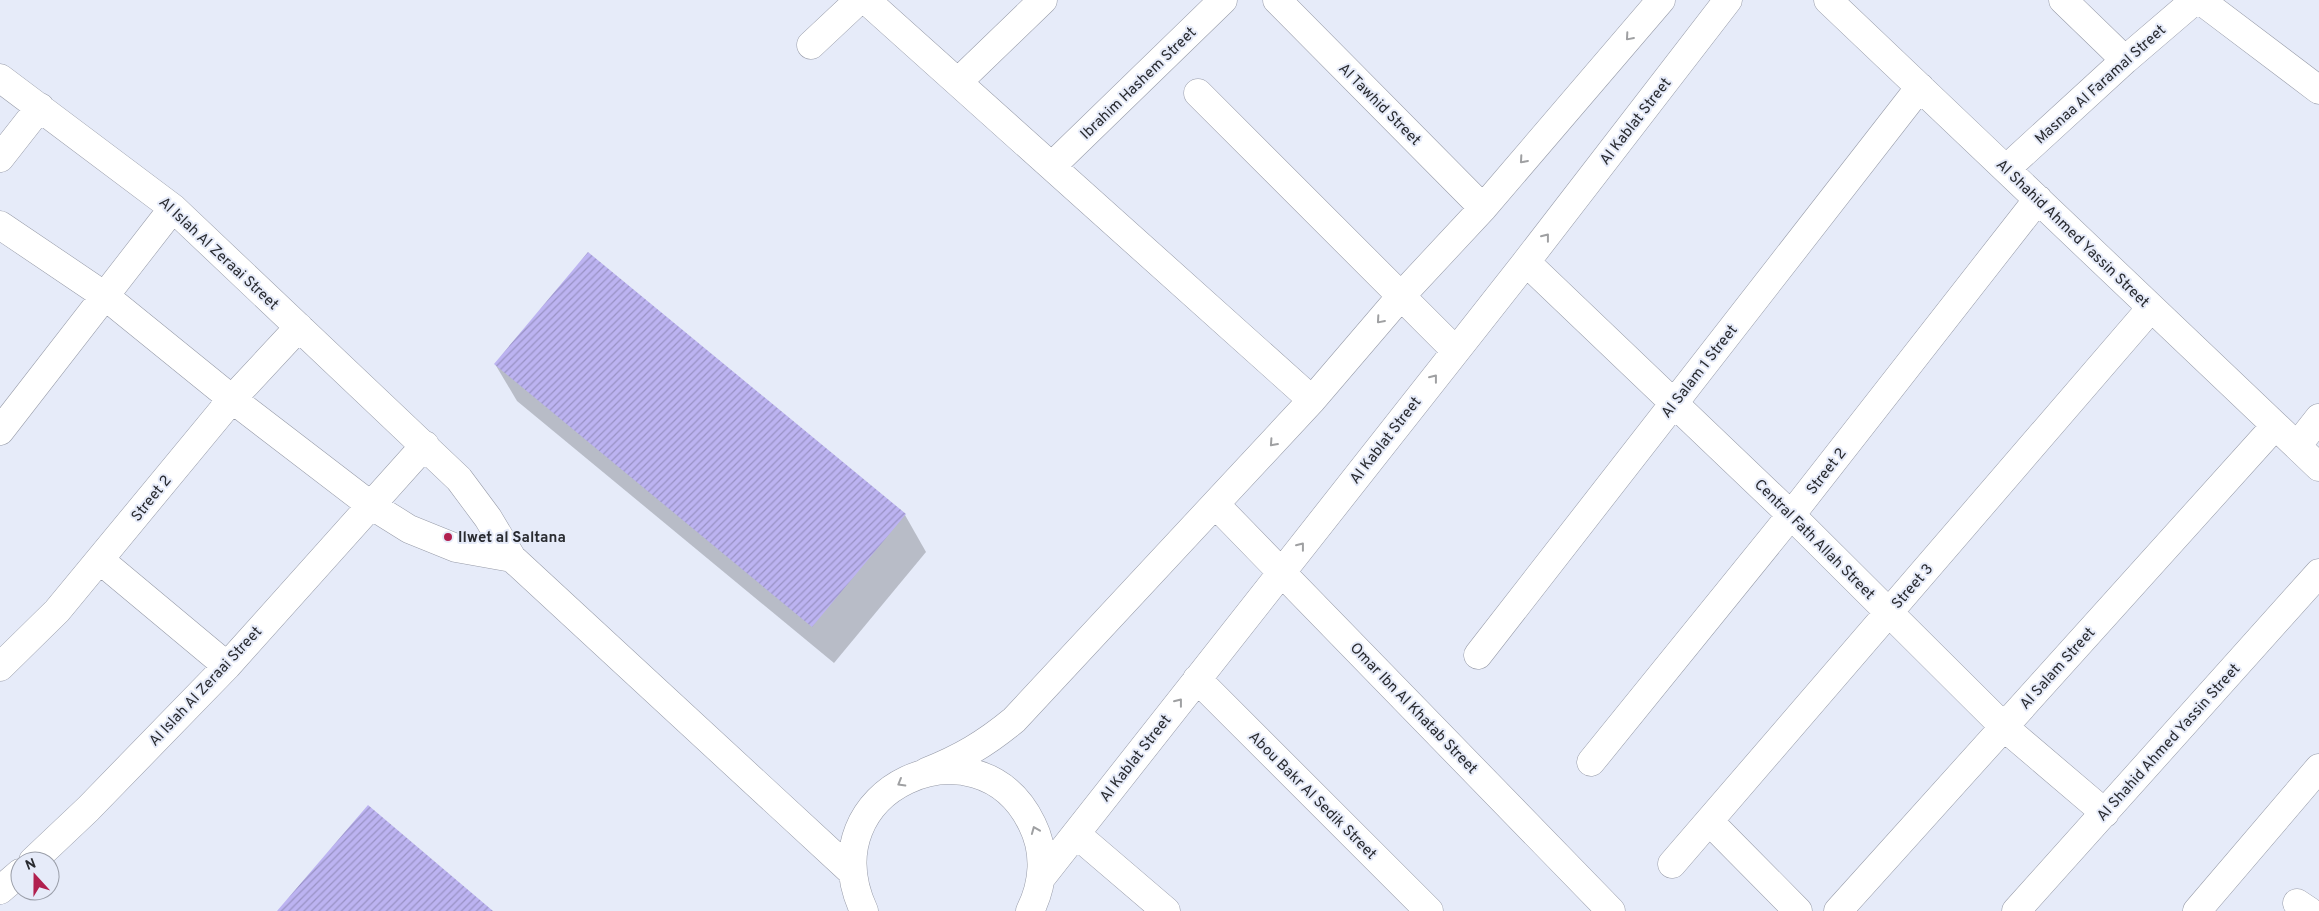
<svg xmlns="http://www.w3.org/2000/svg" width="2319" height="911" font-family="Overpass,sans-serif">
	<style>
		.shadow { fill: #0003 }
		.building { fill: url(#building-hatch) }
		.lines { fill: none; stroke-linecap: round; stroke-linejoin: round }
		.minor-casing { stroke: #979ba8; stroke-width: 29 }
		.minor { stroke: #fff; stroke-width: 28 }
		.oneway { stroke: #9fa0a2 }
		.poi-dot { fill: #b1204f; stroke: #e6ebf9; stroke-width: 2 }
		.labels { text-anchor: middle; stroke-width: 4; stroke-linejoin: round; paint-order: stroke }
		.street-label { font-size: 15px; fill: #292b30; stroke: #e6ebf9 }
		.poi-label { font-size: 15px; font-weight: bold; fill: #292b30; stroke: #e6ebf9; text-anchor: start }
	</style>
	<defs>
		<pattern id="building-hatch" width="6" height="6" patternUnits="userSpaceOnUse" patternTransform="scale(1.25)"><rect width="6" height="6" fill="#bcb3f1"/><path d="M-1 1l2-2M0 6l6-6M5 7l2-2" fill="none" stroke="#9992c4"/></pattern>
	</defs>
	<rect width="100%" height="100%" fill="#e6ebf9"/>
	<path class="shadow" d="M 495,364 L 905,515 L 926,552 L 834,663 L 517,401 Z"/>
	<path class="building" d="M 588,252 L 906,514 L 812,627 L 494,364 Z
		M 368,805 L 493,911 L 277,911 Z"/>
	<g class="lines">
		<g class="minor-casing">
			<path id="minor" d="M 866,0 L 1312,400
				M 1277,0 L 1483,208
				M 1828,0 L 2319,467
				M 2063,0 L 2125,60
				M 2200,0 L 2319,90
				M 811,45 L 859,0
				M 0,78 L 173,208 L 459,479 L 488,518 L 512,558 L 852,872
				M 958,82 L 1043,0
				M 1198,93 L 1456,351
				M 0,158 L 40,107
				M 1052,166 L 1223,0
				M 2006,169 L 2125,60 L 2195,0
				M 0,225 L 105,296 L 232,399 L 369,504 L 409,529 L 456,548 L 512,558
				M 1526,262 L 1791,515 L 2004,727 L 2105,813
				M 0,431 L 173,208
				M 2297,446 L 2319,418
				M 1216,505 L 1611,911
				M 100,560 L 227,666
				M 1478,655 L 1920,87
				M 0,667 L 57,611 L 232,399 L 299,327
				M 1197,679 L 1429,911
				M 1591,762 L 1791,515 L 2038,199
				M 926,772 C 961,758 985,744 1014,720 L 1312,400 L 1401,296 L 1483,208 L 1661,0
				M 1709,821 L 1798,911
				M 1076,834 L 1166,911
				M 33,861 L 88,809 L 227,666 L 425,445
				M 1672,864 L 2151,308
				M 1041,878 L 1526,262 L 1728,0
				M 0,890 L 20,873
				M 2297,903 L 2309,911
				M 864,911 C 807,788 979,714 1032,824 C 1046,852 1044,883 1030,911
				M 1838,911 L 2275,426
				M 2016,911 L 2319,573
				M 2197,911 L 2319,768"/>
		</g>
		<use href="#minor" class="minor"/>
	</g>
	<defs><path id="oneway-chevron" d="M-2-3.5L2.5 0L-2 3.5" fill="none" stroke-width="1.6" stroke-linecap="round" stroke-linejoin="round" transform="scale(1.25)"/></defs>
	<g class="oneway">
		<use href="#oneway-chevron" transform="translate(1629 37) rotate(131)"/>
		<use href="#oneway-chevron" transform="translate(1523 160) rotate(131)"/>
		<use href="#oneway-chevron" transform="translate(1546 237) rotate(-52)"/>
		<use href="#oneway-chevron" transform="translate(1380 320) rotate(131)"/>
		<use href="#oneway-chevron" transform="translate(1434 378) rotate(-52)"/>
		<use href="#oneway-chevron" transform="translate(1273 443) rotate(132)"/>
		<use href="#oneway-chevron" transform="translate(1301 546) rotate(-52)"/>
		<use href="#oneway-chevron" transform="translate(1179 702) rotate(-52)"/>
		<use href="#oneway-chevron" transform="translate(901 783) rotate(150)"/>
		<use href="#oneway-chevron" transform="translate(1035 830) rotate(-112)"/>
	</g>
	<circle class="poi-dot" cx="448" cy="537" r="5"/>
	<g class="labels">
		<g class="street-label">
			<text transform="translate(1138 83) rotate(-44)" y="5">Ibrahim Hashem Street</text>
			<text transform="translate(2100 84) rotate(-42)" y="5">Masnaa Al Faramal Street</text>
			<text transform="translate(1380 104) rotate(45)" y="5">Al Tawhid Street</text>
			<text transform="translate(1635 121) rotate(-52)" y="5">Al Kablat Street</text>
			<text transform="translate(2073 233) rotate(44)" y="5">Al Shahid Ahmed Yassin Street</text>
			<text transform="translate(219 253) rotate(43)" y="5">Al Islah Al Zeraai Street</text>
			<text transform="translate(1699 371) rotate(-52)" y="5">Al Salam 1 Street</text>
			<text transform="translate(1385 440) rotate(-52)" y="5">Al Kablat Street</text>
			<text transform="translate(1826 471) rotate(-52)" y="5">Street 2</text>
			<text transform="translate(151 498) rotate(-51)" y="5">Street 2</text>
			<text transform="translate(1815 539) rotate(45)" y="5">Central Fath Allah Street</text>
			<text transform="translate(1912 586) rotate(-49)" y="5">Street 3</text>
			<text transform="translate(2057 668) rotate(-48)" y="5">Al Salam Street</text>
			<text transform="translate(205 686) rotate(-47)" y="5">Al Islah Al Zeraai Street</text>
			<text transform="translate(1414 708) rotate(46)" y="5">Omar Ibn Al Khatab Street</text>
			<text transform="translate(2168 742) rotate(-48)" y="5">Al Shahid Ahmed Yassin Street</text>
			<text transform="translate(1135 758) rotate(-52)" y="5">Al Kablat Street</text>
			<text transform="translate(1313 795) rotate(45)" y="5">Abou Bakr Al Sedik Street</text>
		</g>
		<g class="poi-label">
			<text x="458" y="542">Ilwet al Saltana</text>
		</g>
	</g>
	<g transform="translate(35 876) rotate(339)"><circle r="24" fill="#e6ebf9" stroke="#9a9ea9"/>
	<path d="M0-4L9 19L0 12L-9 19Z" fill="#b1204f"/>
	<text y="-8" font-size="14" font-weight="bold" text-anchor="middle" fill="#292b30">N</text>
	</g>
</svg>
